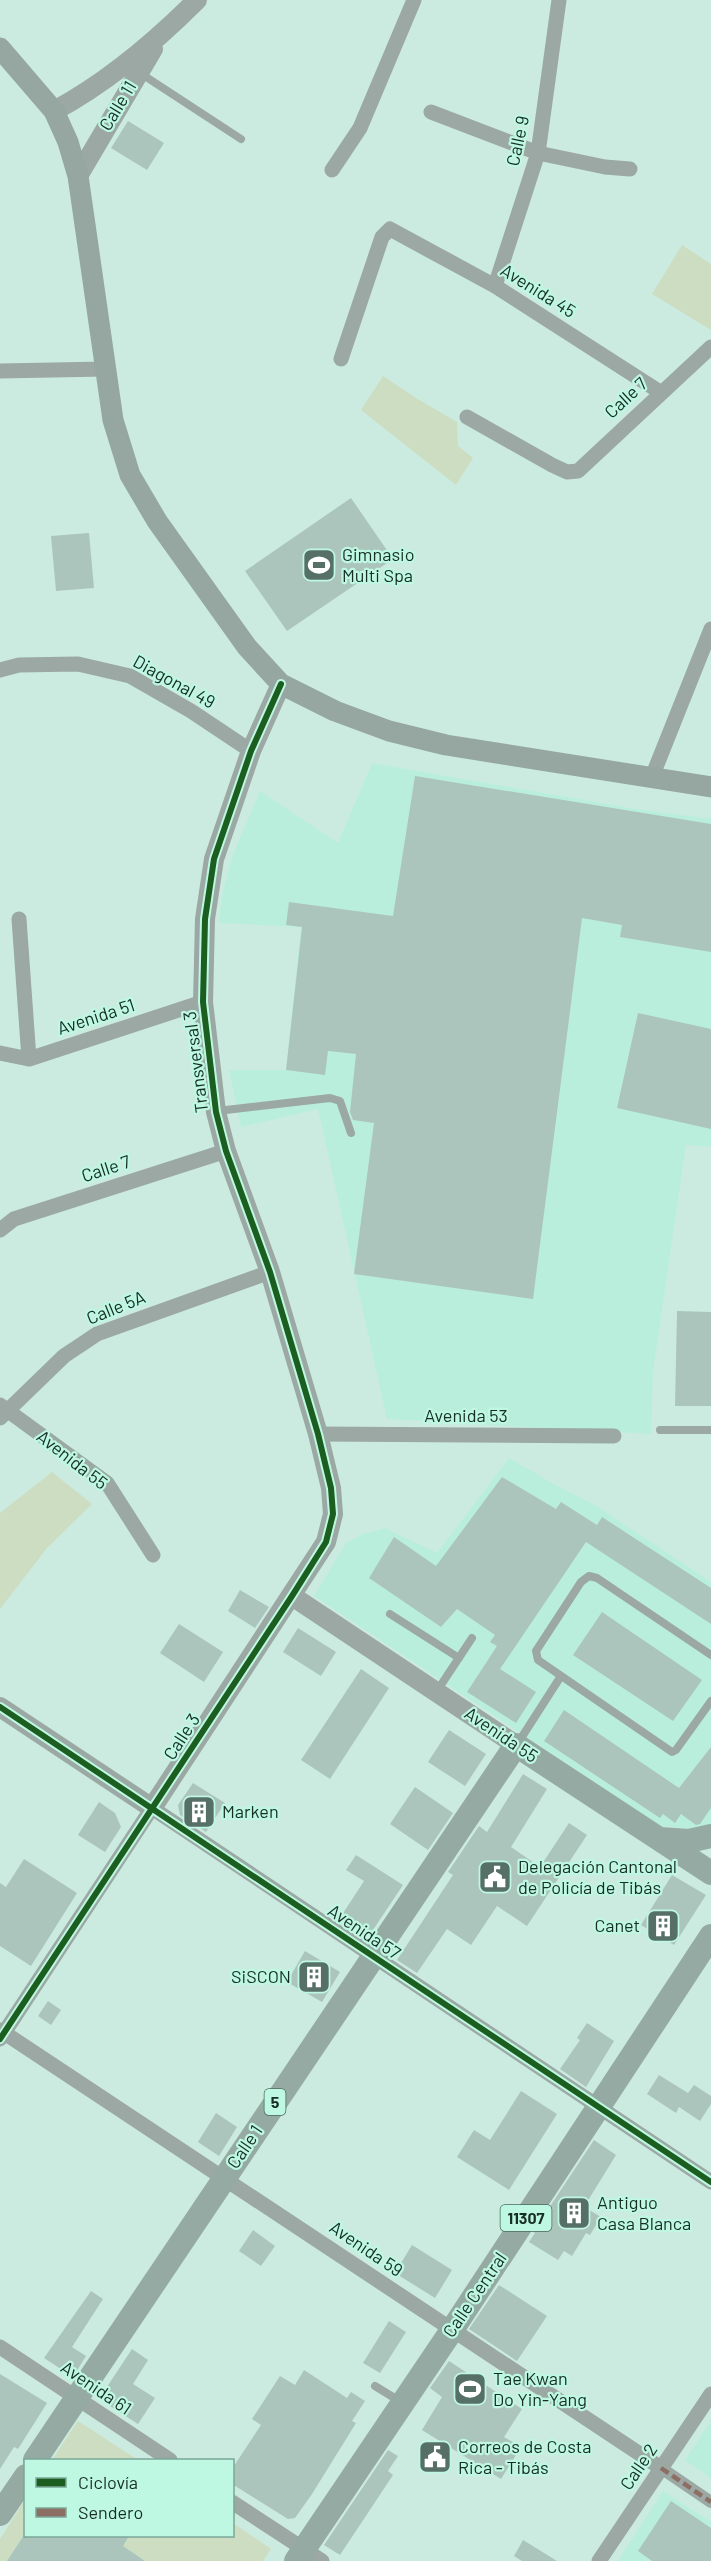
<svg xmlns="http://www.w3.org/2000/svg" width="711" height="2561" font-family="Barlow,sans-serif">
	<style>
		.built { fill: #baeedc }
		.green { fill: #cdddc1 }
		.building { fill: #acc5bc }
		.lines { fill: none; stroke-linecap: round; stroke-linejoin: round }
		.service { stroke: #9ba8a3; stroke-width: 8 }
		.pedestrian { stroke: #9ba8a3; stroke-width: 12 }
		.minor { stroke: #9ba8a3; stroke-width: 15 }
		.tertiary { stroke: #9ba8a3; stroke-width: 20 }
		.secondary { stroke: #95a7a0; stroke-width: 21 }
		.primary { stroke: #95aaa3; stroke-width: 24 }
		.quiet { stroke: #8d6e63; stroke-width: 4.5; stroke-dasharray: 9 4.5; stroke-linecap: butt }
		.cycleway-casing { stroke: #bef8e3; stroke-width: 10 }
		.cycleway { stroke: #1b5e20; stroke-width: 6 }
		.labels { text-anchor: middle; stroke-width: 4.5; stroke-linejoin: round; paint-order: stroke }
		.shield { fill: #bef8e3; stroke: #496b5f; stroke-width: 1.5 }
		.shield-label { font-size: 16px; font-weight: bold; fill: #172e27 }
		.street-label { font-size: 18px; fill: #172e27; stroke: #bef8e3 }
		.poi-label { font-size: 18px; fill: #172e27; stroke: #bef8e3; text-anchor: start }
	</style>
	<rect width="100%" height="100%" fill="#cbebe0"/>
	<path class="built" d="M 372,763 L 635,809 L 711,819 L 711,1147 L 686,1145 L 653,1372 L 651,1434 L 387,1419 L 318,1109 L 241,1127 L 229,1070 L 286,1070 L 301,927 L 219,923 L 222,895 L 232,857 L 260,791 L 338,843 Z
		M 509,1458 L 561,1488 L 595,1505 L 711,1582 L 711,1825 L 701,1830 L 660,1826 L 314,1596 L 346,1543 L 363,1534 L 385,1528 L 437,1553 Z
		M 711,2421 L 711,2478 L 685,2460 Z
		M 663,2491 L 711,2522 L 711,2561 L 618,2561 Z"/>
	<path class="green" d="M 682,245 L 711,264 L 711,330 L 652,294 Z
		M 383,376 L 416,398 L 457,422 L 458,446 L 473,458 L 456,485 L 361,410 Z
		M 52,1472 L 92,1504 L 47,1548 L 0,1609 L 0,1513 Z
		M 78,2421 L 138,2460 L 52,2460 Z
		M 25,2500 L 25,2533 L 7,2561 L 0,2561 L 0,2539 Z
		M 233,2523 L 271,2549 L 263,2561 L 145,2561 L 123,2546 L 130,2536 L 232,2536 Z"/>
	<path class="building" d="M 128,121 L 164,143 L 147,170 L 111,148 Z
		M 351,498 L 393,559 L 287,631 L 245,571 Z
		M 89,533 L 94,588 L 56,591 L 51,536 Z
		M 415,776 L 711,824 L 711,952 L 620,937 L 622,925 L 582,918 L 533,1299 L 354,1274 L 374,1123 L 353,1120 L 350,1112 L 356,1054 L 328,1051 L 325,1075 L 286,1070 L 302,927 L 286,925 L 289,902 L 393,916 Z
		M 638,1013 L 711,1029 L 711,1129 L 617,1108 Z
		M 677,1311 L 711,1312 L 711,1406 L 675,1406 Z
		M 502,1477 L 556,1509 L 561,1502 L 597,1525 L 602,1517 L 711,1588 L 711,1624 L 586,1542 L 500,1669 L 536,1692 L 516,1723 L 467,1692 L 497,1646 L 490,1642 L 495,1635 L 457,1609 L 441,1627 L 369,1578 L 394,1537 L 436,1566 Z
		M 240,1590 L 269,1607 L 255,1628 L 228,1611 Z
		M 602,1612 L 702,1680 L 673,1721 L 573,1655 Z
		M 179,1624 L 223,1652 L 204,1682 L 160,1653 Z
		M 298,1628 L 336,1652 L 321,1676 L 283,1652 Z
		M 361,1669 L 389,1688 L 330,1779 L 301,1760 Z
		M 564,1710 L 679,1788 L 711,1747 L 711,1808 L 700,1824 L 696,1825 L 681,1814 L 675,1823 L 663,1814 L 660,1818 L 544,1741 Z
		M 449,1730 L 486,1754 L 465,1786 L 428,1762 Z
		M 523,1774 L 547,1789 L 511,1847 L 540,1867 L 569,1823 L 587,1835 L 527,1926 L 497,1906 L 471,1945 L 447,1929 L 417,1973 L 397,1960 L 453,1875 L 448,1872 L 479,1826 L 487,1832 Z
		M 193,1783 L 225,1803 L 206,1832 L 180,1815 L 178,1805 Z
		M 415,1787 L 453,1813 L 428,1850 L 390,1824 Z
		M 99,1802 L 115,1813 L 121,1827 L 105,1852 L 78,1835 Z
		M 356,1855 L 403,1885 L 371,1933 L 362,1936 L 338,1921 L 364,1881 L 346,1870 Z
		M 24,1859 L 77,1893 L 31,1966 L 0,1946 L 0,1883 L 6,1887 Z
		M 672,1875 L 706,1895 L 674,1945 L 641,1925 Z
		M 305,1951 L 340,1972 L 322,2002 L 287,1982 Z
		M 48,2001 L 61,2010 L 51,2025 L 38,2016 Z
		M 587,2023 L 614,2041 L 586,2087 L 560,2069 L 580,2040 L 577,2038 Z
		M 659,2075 L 688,2093 L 694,2085 L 711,2096 L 711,2104 L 700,2121 L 679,2107 L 676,2113 L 647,2094 Z
		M 521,2091 L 557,2114 L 509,2190 L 457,2157 L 474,2130 L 490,2140 Z
		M 216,2113 L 237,2127 L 219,2156 L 198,2142 Z
		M 594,2140 L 616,2155 L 584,2207 L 601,2217 L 590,2235 L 586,2233 L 572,2256 L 564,2251 L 558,2260 L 529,2242 L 535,2233 L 533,2232 Z
		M 253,2230 L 275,2246 L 261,2266 L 239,2251 Z
		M 412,2245 L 452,2270 L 435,2298 L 395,2273 Z
		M 499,2285 L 547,2316 L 517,2361 L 469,2329 Z
		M 91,2291 L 103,2299 L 72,2347 L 86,2356 L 73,2377 L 44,2358 Z
		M 389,2321 L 406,2332 L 380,2373 L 363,2363 Z
		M 132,2349 L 148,2360 L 133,2384 L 155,2398 L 138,2424 L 99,2399 Z
		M 449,2361 L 522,2409 L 504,2437 L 521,2447 L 501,2479 L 422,2430 L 442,2397 L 430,2388 Z
		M 304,2370 L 347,2398 L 351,2392 L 365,2401 L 352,2421 L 356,2423 L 312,2494 L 295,2518 L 288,2519 L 232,2484 L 232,2469 L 261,2425 L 252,2419 L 280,2376 L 295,2385 Z
		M 0,2374 L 47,2403 L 18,2449 L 14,2447 L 0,2469 Z
		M 388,2450 L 398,2456 L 388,2471 L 393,2475 L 340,2555 L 324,2545 Z
		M 671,2501 L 711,2528 L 711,2561 L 652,2561 L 638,2551 Z
		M 24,2535 L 130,2535 L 123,2546 L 145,2561 L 7,2561 Z
		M 523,2540 L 557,2561 L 522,2561 L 514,2556 Z"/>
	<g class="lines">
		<path class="service" d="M 140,73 L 241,139
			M 217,1111 L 330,1098 L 340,1101 L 351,1133
			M 660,1430 L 711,1430
			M 390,1614 L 459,1658
			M 711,1655 L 597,1578 L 589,1576 L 581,1582 L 536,1651 L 538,1660 L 672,1752 L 676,1750 L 711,1701
			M 437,1691 L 472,1638
			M 518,1743 L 561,1676
			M 375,2386 L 401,2402"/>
		<path class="pedestrian" d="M 661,2468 L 711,2502"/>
		<path class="minor" d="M 431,112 L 538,153 L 605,167 L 630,169
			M 332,170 L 360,128 L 414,0
			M 495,286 L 538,153 L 559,0
			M 341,359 L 382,237 L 390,229 L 495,286 L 660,392
			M 0,371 L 106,369
			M 467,417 L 552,465 L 567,472 L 578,471 L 711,347
			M 0,670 L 19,665 L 78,664 L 130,676 L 191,711 L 251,751
			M 652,777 L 711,629
			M 19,919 L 29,1059
			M 0,1053 L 29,1059 L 203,1002
			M 0,1230 L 14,1219 L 226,1151
			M 0,1405 L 107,1483 L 153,1555
			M 0,1418 L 64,1356 L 97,1334 L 270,1272
			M 318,1434 L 614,1436
			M 0,2030 L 661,2468
			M 0,2039 L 152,1808 L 711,2182
			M 0,2347 L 170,2460
			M 232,2502 L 322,2561
			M 599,2561 L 711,2394"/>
		<path class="tertiary" d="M 54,111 C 108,82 154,43 197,0
			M 78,176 L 153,49
			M 292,1596 L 516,1745
			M 0,1707 L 152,1808 L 326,1542 L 333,1514 L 331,1488 L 318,1434 L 270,1272 L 226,1151 L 216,1112 L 203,1002 L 205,919 L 214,859 L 251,751 L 281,684"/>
		<path class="secondary" d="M 0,48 L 54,111 L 68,142 L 78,176 L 113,420 L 130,475 L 157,521 L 247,647 L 281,684 L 335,711 L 389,731 L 446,745 L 711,787"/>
		<path class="primary" d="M 660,1839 L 689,1841 L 711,1836
			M 35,2460 L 516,1745 L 711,1873
			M 0,2514 L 26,2476
			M 296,2561 L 452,2330 L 711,1936"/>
		<path class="quiet" d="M 661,2468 L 711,2502"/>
		<g class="cycleway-casing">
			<path id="cycleway" d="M 0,1707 L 711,2182
				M 0,2039 L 292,1596 L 326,1542 L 333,1514 L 331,1488 L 318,1434 L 270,1272 L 226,1151 L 216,1112 L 203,1002 L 205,919 L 214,859 L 251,751 L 281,684"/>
		</g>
		<use href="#cycleway" class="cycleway"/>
	</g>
	<defs>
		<g id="stadium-square" transform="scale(1.725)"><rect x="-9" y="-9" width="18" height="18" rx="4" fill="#567068" stroke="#bef8e3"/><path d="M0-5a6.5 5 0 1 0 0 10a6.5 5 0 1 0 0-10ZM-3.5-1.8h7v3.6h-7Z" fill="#fff"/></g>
		<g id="building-square" transform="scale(1.725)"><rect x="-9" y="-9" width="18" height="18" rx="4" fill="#567068" stroke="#bef8e3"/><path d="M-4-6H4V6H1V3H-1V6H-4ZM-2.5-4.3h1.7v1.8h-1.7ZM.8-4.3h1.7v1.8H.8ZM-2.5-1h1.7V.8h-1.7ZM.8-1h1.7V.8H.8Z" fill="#fff"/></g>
		<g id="civic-square" transform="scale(1.725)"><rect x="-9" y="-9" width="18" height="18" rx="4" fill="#567068" stroke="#bef8e3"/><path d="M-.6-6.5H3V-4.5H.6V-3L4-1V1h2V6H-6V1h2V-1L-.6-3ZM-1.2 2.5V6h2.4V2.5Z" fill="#fff"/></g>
	</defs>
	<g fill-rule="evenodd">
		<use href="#stadium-square" x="319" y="565"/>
		<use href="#building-square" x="199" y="1812"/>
		<use href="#civic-square" x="495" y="1877"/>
		<use href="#building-square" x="663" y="1926"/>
		<use href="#building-square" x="314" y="1977"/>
		<use href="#building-square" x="574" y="2213"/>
		<use href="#stadium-square" x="470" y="2389"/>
		<use href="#civic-square" x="435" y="2457"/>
	</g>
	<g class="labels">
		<g class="shield">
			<rect x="264.5" y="2089" width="21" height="26" rx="4.5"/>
			<rect x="500.5" y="2205" width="51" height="26" rx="4.5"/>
		</g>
		<g class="shield-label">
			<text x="275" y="2108">5</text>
			<text x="526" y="2224">11307</text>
		</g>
		<g class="street-label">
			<text transform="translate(118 106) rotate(-59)" y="6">Calle 11</text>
			<text transform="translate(518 141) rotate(-78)" y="6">Calle 9</text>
			<text transform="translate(538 291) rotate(32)" y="6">Avenida 45</text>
			<text transform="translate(626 398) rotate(-43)" y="6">Calle 7</text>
			<text transform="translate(174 682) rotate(29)" y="6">Diagonal 49</text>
			<text transform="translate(96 1017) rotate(-18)" y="6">Avenida 51</text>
			<text transform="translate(196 1062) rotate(-97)" y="6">Transversal 3</text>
			<text transform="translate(106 1169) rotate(-18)" y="6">Calle 7</text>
			<text transform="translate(116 1308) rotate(-22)" y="6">Calle 5A</text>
			<text x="466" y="1422">Avenida 53</text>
			<text transform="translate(72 1460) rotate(38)" y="6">Avenida 55</text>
			<text transform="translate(501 1735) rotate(34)" y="6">Avenida 55</text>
			<text transform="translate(182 1737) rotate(-57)" y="6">Calle 3</text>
			<text transform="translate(364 1932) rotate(34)" y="6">Avenida 57</text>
			<text transform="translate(245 2147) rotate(-56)" y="6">Calle 1</text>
			<text transform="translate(366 2249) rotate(34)" y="6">Avenida 59</text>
			<text transform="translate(475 2295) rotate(-56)" y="6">Calle Central</text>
			<text transform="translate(96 2388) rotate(34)" y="6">Avenida 61</text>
			<text transform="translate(639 2467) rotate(-56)" y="6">Calle 2</text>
		</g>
		<g class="poi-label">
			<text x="342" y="561">Gimnasio<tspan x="342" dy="21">Multi Spa</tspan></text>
			<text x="222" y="1818">Marken</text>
			<text x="518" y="1873">Delegación Cantonal<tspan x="518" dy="21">de Policía de Tibás</tspan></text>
			<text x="640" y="1932" text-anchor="end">Canet</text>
			<text x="291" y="1983" text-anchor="end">SiSCON</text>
			<text x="597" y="2209">Antiguo<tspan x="597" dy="21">Casa Blanca</tspan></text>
			<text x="493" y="2385">Tae Kwan<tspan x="493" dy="21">Do Yin-Yang</tspan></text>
			<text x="458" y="2453">Correos de Costa<tspan x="458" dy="21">Rica - Tibás</tspan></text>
		</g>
	</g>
	<rect x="24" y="2459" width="210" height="78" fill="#bef8e3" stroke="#7ba798" stroke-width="1.5"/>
	<rect x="36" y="2478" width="30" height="9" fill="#1b5e20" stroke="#7ba798" stroke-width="1.5"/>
	<text x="78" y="2489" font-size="18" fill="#172e27">Ciclovía</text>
	<rect x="36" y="2508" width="30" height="9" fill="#8d6e63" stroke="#7ba798" stroke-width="1.5"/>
	<text x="78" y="2519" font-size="18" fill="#172e27">Sendero</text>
</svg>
